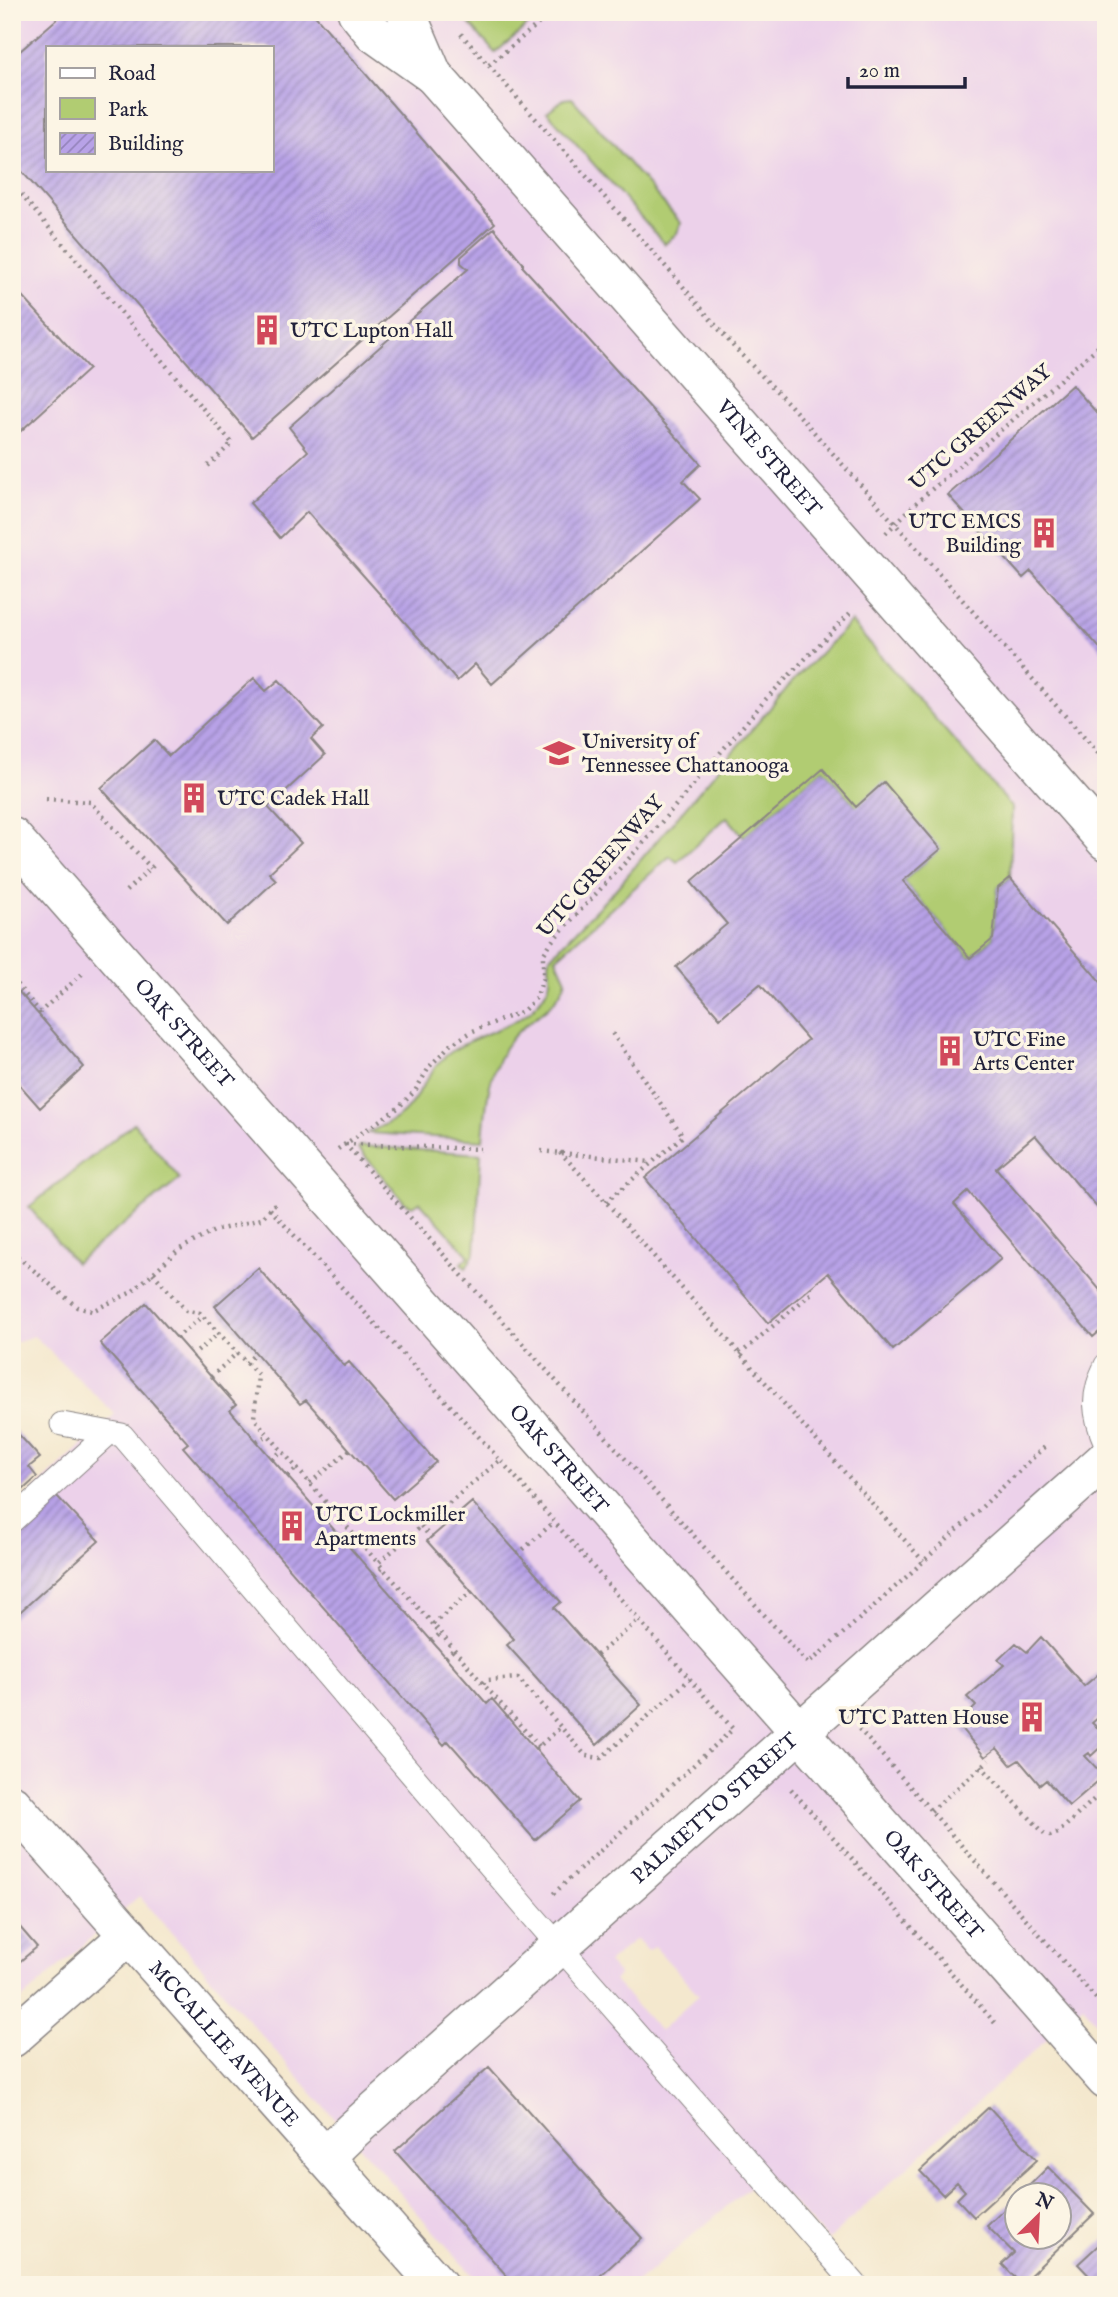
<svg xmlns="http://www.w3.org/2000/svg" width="1118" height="2297" font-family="'IM FELL English',serif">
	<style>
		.built { fill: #ecd1ea; fill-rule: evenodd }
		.green { fill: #b1cc72; stroke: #6a7756; stroke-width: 2 }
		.building { fill: url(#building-hatch); fill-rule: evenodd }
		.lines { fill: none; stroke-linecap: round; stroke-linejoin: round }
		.service-casing { stroke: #8b8584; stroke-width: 25 }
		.minor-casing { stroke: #8b8584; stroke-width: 41 }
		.secondary-casing { stroke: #8b8584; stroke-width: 41 }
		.path { stroke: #8b8584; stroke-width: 4.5; stroke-dasharray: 2 5; stroke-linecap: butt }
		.service { stroke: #fff; stroke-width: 23 }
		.minor { stroke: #fff; stroke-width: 38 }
		.secondary { stroke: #fff; stroke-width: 38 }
		.labels { text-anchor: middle; stroke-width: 7; stroke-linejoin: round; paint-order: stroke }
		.poi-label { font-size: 21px; fill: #22223b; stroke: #fcf5e5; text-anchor: start }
		.street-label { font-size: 21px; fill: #22223b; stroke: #fcf5e5 }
	</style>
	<defs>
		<pattern id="building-hatch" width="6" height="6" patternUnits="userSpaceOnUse" patternTransform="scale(1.75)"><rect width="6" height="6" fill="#b8a2e7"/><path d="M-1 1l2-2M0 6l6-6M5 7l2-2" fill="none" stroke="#9584bc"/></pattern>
	</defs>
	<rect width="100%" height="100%" fill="#fcf5e5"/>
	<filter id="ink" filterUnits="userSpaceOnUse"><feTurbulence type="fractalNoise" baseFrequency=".0143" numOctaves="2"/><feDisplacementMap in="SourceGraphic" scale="14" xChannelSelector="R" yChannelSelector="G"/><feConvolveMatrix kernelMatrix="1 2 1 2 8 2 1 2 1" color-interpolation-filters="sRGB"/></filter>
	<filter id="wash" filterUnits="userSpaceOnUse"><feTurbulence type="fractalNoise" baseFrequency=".00686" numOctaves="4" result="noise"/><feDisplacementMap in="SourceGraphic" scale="28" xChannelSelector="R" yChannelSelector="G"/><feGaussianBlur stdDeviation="1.57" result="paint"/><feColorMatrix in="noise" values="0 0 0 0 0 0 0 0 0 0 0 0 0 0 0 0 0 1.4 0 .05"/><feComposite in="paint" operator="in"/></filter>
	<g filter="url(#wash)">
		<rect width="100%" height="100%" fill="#f4e8ce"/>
		<path class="built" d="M 12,12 L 1106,12 L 1106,2033 L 1083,2006 L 828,2240 L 765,2174 L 634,2285 L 481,2285 L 139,1896 L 12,2008 L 12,1511 L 115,1414 L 34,1336 L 12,1343 ZM 47,47 L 271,47 L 271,170 L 47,170 ZM 636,1938 L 648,1951 L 654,1946 L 699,1995 L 660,2031 L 614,1981 L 619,1975 L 608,1963 Z"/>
		<path class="green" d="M 459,12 L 539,12 L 534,20 L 495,53 Z
			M 572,98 L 681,223 L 677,233 L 665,244 L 547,112 L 564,99 Z
			M 851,622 L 1012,807 L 1010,878 L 998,888 L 993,939 L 970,958 L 903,881 L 940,849 L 856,807 L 823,769 L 744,837 L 727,817 L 677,862 L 670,856 L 556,958 L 566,980 C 557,1009 531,1016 512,1038 C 488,1068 486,1104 483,1140 L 368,1133 C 380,1126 396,1121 405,1111 C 422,1093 430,1066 451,1052 C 474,1035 518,1026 535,1006 C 541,1000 550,987 550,978 C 550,970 548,965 550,957 L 614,891 L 794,680 Z
			M 134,1123 L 180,1179 L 75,1263 L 29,1207 Z
			M 360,1146 L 481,1154 L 475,1252 L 466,1268 L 461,1263 L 469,1256 L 420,1202 L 412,1206 L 405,1203 L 358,1148 Z"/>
		<g id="blocks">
			<path class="building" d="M 65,12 L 312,12 L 495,223 L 252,437 L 12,160 L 12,58 ZM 47,47 L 271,47 L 271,170 L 47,170 Z
				M 494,228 L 523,263 L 523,267 L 701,464 L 683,481 L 700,499 L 492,684 L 475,664 L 457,681 L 307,512 L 280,538 L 250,503 L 308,451 L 289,427 L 468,269 L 461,263 L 461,257 Z
				M 12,285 L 89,369 L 12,439 Z
				M 1072,385 L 1105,422 L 1106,421 L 1106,655 L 1031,571 L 1023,578 L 948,495 Z
				M 254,678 L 266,691 L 279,680 L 323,728 L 311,739 L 325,755 L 268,807 L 301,843 L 269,873 L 276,880 L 227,925 L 101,788 L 154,740 L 169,756 Z
				M 823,769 L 856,807 L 884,782 L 941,849 L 903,881 L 970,958 L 993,939 L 998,888 L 1010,878 L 1106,988 L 1106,1218 L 1035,1135 L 996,1168 L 1106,1297 L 1106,1326 L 1093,1337 L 968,1191 L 954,1204 L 1001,1259 L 893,1350 L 828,1273 L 768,1323 L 645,1178 L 808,1040 L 760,984 L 720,1018 L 676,967 L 727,924 L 691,882 Z
				M 12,984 L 84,1067 L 40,1108 L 12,1076 Z
				M 258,1268 L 344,1366 L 349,1362 L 436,1462 L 393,1499 L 306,1400 L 300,1404 L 215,1306 Z
				M 146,1303 L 236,1405 L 230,1410 L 272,1459 L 487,1704 L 492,1699 L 580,1801 L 535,1840 L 448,1741 L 444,1745 L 183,1447 L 188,1443 L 100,1343 Z
				M 12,1427 L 40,1458 L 29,1467 L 37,1477 L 12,1500 Z
				M 56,1495 L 99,1541 L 12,1619 L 12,1534 Z
				M 472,1502 L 561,1602 L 554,1608 L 641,1705 L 597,1745 L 507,1645 L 514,1639 L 427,1541 Z
				M 1041,1637 L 1084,1686 L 1102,1671 L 1106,1675 L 1106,1711 L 1092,1723 L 1106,1735 L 1106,1742 L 1091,1756 L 1089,1753 L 1085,1756 L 1104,1776 L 1069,1806 L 1046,1780 L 1040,1785 L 1019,1760 L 1011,1765 L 997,1748 L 985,1757 L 958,1725 L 976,1706 L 967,1697 L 1004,1665 L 998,1660 L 1016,1643 L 1027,1652 Z
				M 12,1918 L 37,1947 L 12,1968 Z
				M 489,2067 L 642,2238 L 590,2285 L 515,2285 L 395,2151 Z
				M 989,2107 L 1037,2160 L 974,2217 L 957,2199 L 965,2191 L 957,2182 L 943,2195 L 920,2171 Z
				M 1048,2167 L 1094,2214 L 1021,2284 L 1002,2264 L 1014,2253 L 987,2226 L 1016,2198 L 1016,2238 L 1058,2238 L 1058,2196 L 1019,2196 Z
				M 1106,2238 L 1106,2285 L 1098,2285 L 1078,2264 Z"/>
		</g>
	</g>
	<g filter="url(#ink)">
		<use href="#blocks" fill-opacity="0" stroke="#8b8584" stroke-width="2"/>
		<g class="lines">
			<g class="service-casing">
				<path id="service" d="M 1106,1365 C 1091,1395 1093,1414 1106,1444
					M 62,1424 L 122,1435 L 531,1914 L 856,2285
					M 12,1521 L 109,1433"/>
			</g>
			<g class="minor-casing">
				<g id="minor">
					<path d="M 357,12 L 374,33 L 433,75"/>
					<path id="s1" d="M 406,12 L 433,75 L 1106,841"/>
					<path id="s2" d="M 12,837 L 1106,2080"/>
					<path d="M 12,2038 L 129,1935"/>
					<path id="s3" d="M 325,2157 L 353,2130 L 1106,1459"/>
				</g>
			</g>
			<g class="secondary-casing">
				<g id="secondary">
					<path id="s4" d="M 12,1804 L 438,2285"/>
				</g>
			</g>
			<path class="path" d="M 461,34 L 675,277 L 734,347 L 789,404 L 1106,762
				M 489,65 L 538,24 L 543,12
				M 12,184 L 232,443 L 206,468
				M 886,533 L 917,502 L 1106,340
				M 46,799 L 90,802 L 151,868
				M 126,891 L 155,864
				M 12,979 L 40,1012 L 83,973
				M 345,1144 L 808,1664 C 890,1593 970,1520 1047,1444
				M 346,1144 L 480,1149
				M 338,1149 L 398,1108 L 415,1091 L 430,1066 L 450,1045 L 473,1031 L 523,1011 L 536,998 L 543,979 L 543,955 L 552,941 L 647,839 L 766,699 L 852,611
				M 541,1151 L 651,1162
				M 560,1152 L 606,1202 L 923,1561
				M 606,1202 L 683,1136 L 612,1033
				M 270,1209 L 512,1473 L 733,1729 L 553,1894
				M 12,1252 L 77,1307 L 92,1311 L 132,1292 L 178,1250 L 214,1231 L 261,1219 L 278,1200
				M 153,1273 L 186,1311 L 200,1313 L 258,1375 L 254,1418 L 378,1563
				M 176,1338 L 203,1316
				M 740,1354 L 814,1291
				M 192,1356 L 219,1333
				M 246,1363 L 256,1353
				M 211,1377 L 237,1353
				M 257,1441 L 268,1435
				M 272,1459 L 282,1451
				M 288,1476 L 297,1468
				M 310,1483 L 350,1450
				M 421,1526 L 431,1538
				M 518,1554 L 554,1522
				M 375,1575 L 383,1568
				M 472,1591 L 433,1624 L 483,1684
				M 433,1624 L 378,1563 L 500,1460
				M 432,1641 L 441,1633
				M 597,1655 L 639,1620
				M 446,1657 L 454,1649
				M 859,1729 L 1106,2010
				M 539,1746 L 483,1684 L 487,1680 L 518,1678 L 586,1756 L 601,1758 L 690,1679
				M 536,1749 L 561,1727
				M 981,1766 L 1044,1833 L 1050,1836 L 1058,1833 L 1106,1788
				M 791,1789 L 995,2023
				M 931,1811 L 989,1760"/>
			<use href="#service" class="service"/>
			<use href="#minor" class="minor"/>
			<use href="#secondary" class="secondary"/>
		</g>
	</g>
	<defs>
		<g id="building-bare" transform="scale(2.415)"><path d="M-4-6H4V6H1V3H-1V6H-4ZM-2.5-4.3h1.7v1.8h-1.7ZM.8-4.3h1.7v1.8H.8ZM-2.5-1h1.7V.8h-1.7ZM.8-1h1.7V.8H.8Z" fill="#d1495b" stroke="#fcf5e5" stroke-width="2.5" paint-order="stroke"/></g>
		<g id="university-bare" transform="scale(2.415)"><path d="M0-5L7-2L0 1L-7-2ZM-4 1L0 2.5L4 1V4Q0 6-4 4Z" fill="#d1495b" stroke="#fcf5e5" stroke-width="2.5" paint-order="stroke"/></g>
	</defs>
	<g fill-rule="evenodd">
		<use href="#building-bare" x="267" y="330"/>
		<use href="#building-bare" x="1044" y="533"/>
		<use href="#university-bare" x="559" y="753"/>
		<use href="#building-bare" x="194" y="798"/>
		<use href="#building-bare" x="950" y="1051"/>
		<use href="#building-bare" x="292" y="1526"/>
		<use href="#building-bare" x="1032" y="1717"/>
	</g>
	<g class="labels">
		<g class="poi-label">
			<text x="290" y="337">UTC Lupton Hall</text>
			<text x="1021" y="528" text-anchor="end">UTC EMCS<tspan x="1021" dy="24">Building</tspan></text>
			<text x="582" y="748">University of<tspan x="582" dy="24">Tennessee Chattanooga</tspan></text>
			<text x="217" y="805">UTC Cadek Hall</text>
			<text x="973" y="1046">UTC Fine<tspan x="973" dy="24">Arts Center</tspan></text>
			<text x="315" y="1521">UTC Lockmiller<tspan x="315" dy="24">Apartments</tspan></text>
			<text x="1009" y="1724" text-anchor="end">UTC Patten House</text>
		</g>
		<g class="street-label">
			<text transform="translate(980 427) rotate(-41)" y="7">UTC GREENWAY</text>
			<text dy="7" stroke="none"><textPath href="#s1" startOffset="578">VINE STREET</textPath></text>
			<text transform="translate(600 866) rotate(-49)" y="7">UTC GREENWAY</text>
			<text dy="7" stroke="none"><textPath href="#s2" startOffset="261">OAK STREET</textPath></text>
			<text dy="7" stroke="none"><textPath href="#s2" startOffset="828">OAK STREET</textPath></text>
			<text dy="7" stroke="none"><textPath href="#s3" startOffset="523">PALMETTO STREET</textPath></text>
			<text dy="7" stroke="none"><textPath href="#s2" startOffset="1395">OAK STREET</textPath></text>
			<text dy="7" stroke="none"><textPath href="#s4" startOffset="320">MCCALLIE AVENUE</textPath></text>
		</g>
	</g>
	<rect width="1118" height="2297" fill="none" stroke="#fcf5e5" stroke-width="42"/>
	<rect x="46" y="46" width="228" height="126" fill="#fcf5e5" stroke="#a5a1a1" stroke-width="2"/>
	<rect x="60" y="68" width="35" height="10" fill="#ffffff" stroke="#a5a1a1" stroke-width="2"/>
	<text x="108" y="80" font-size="21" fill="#22223b">Road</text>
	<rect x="60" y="98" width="35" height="21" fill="#b1cc72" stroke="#a5a1a1" stroke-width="2"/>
	<text x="108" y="116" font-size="21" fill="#22223b">Park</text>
	<rect x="60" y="133" width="35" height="21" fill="url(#building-hatch)" stroke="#a5a1a1" stroke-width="2"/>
	<text x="108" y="150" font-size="21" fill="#22223b">Building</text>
	<g transform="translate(1038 2216) rotate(24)"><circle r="33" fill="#fcf5e5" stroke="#a5a1a1" stroke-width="2"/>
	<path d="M0-5L12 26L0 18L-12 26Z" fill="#d1495b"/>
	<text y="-10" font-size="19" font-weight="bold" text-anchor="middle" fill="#22223b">N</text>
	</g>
	<path d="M848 77v10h117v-10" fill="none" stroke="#22223b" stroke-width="3.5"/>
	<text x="859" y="77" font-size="21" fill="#22223b" stroke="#fcf5e5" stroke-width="5" paint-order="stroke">20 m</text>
</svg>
